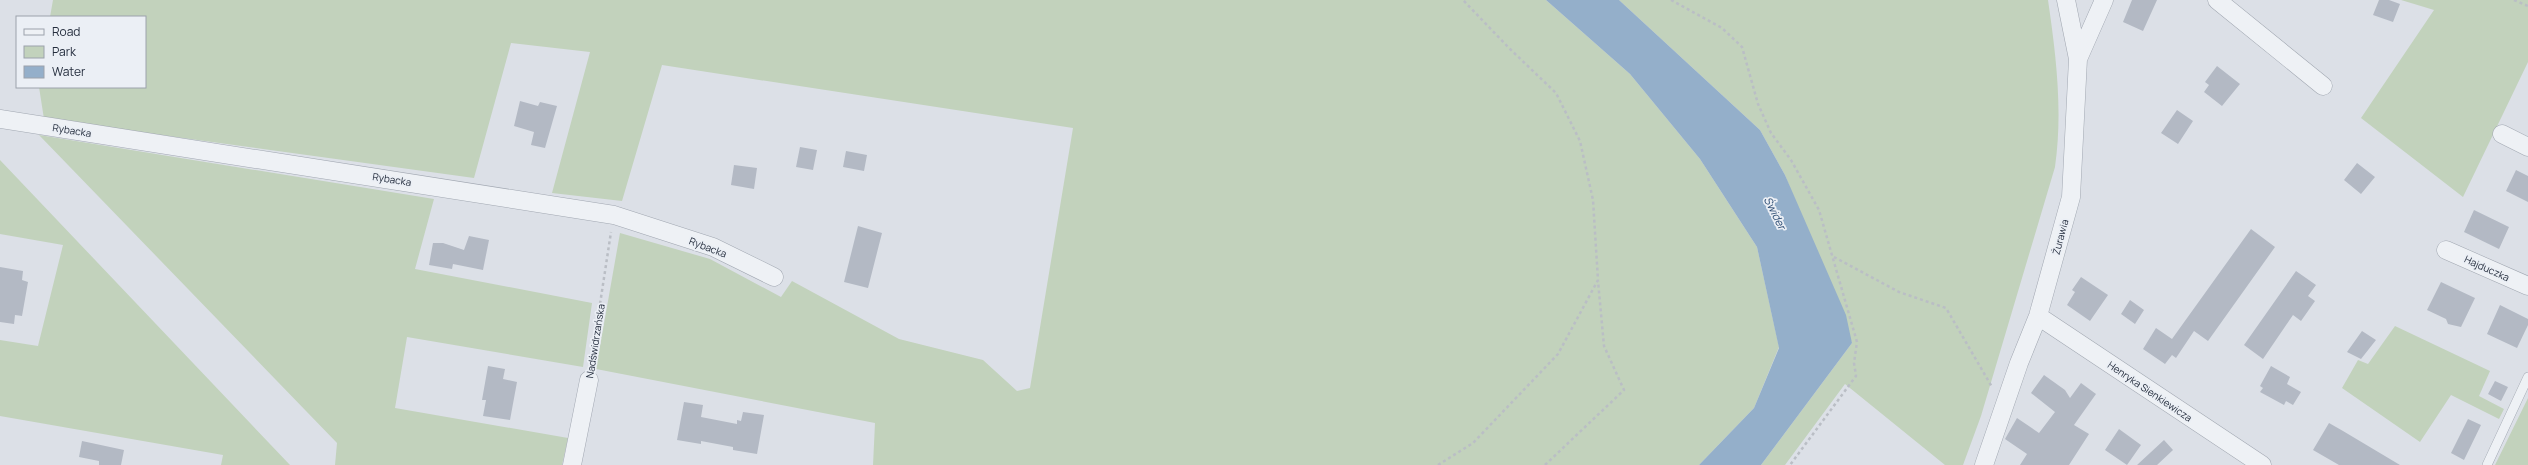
<svg xmlns="http://www.w3.org/2000/svg" width="2528" height="465" font-family="Manrope,sans-serif">
	<style>
		.green { fill: #c2d2bc }
		.water { fill: #94afca }
		.building { fill: #b3b9c4 }
		.lines { fill: none; stroke-linecap: round; stroke-linejoin: round }
		.lane-casing { stroke: #a1a7b1; stroke-width: 10 }
		.street-casing { stroke: #a1a7b1; stroke-width: 19 }
		.path { stroke: #babec5; stroke-width: 2.5; stroke-dasharray: 3 3; stroke-linecap: butt }
		.lane { stroke: #eef1f5; stroke-width: 9 }
		.street { stroke: #eef1f5; stroke-width: 18 }
		.labels { text-anchor: middle; stroke-width: 3.5; stroke-linejoin: round; paint-order: stroke }
		.street-label { font-size: 10px; fill: #252e3e; stroke: #ebeff5 }
		.water-label { font-size: 11px; font-style: italic; fill: #2d4d74; stroke: #ebeff5 }
	</style>
	<rect width="100%" height="100%" fill="#dce0e7"/>
	<path class="green" d="M 53,0 L 1546,0 L 1630,74 L 1700,159 L 1757,247 L 1779,347 L 1754,408 L 1699,465 L 873,465 L 875,423 L 596,369 L 620,233 L 710,259 L 781,297 L 792,281 L 899,339 L 983,360 L 1017,391 L 1030,388 L 1073,128 L 662,65 L 622,201 L 552,193 L 590,52 L 511,43 L 474,178 L 44,119 L 39,87 L 145,87 L 145,17 L 50,17 Z
		M 1619,0 L 2048,0 C 2056,55 2063,111 2055,167 L 1981,416 L 1963,465 L 1945,465 L 1845,384 L 1785,465 L 1761,465 L 1852,343 L 1785,175 L 1760,130 Z
		M 2401,0 L 2528,0 L 2528,62 L 2463,197 L 2361,118 L 2434,10 Z
		M 39,135 L 434,199 L 415,269 L 592,303 L 583,367 L 407,337 L 395,408 L 568,438 L 562,465 L 335,465 L 337,443 Z
		M 0,160 L 290,465 L 221,465 L 223,455 L 0,416 L 0,340 L 38,346 L 63,245 L 0,234 Z
		M 2395,326 L 2490,371 L 2479,396 L 2504,409 L 2499,419 L 2451,395 L 2420,442 L 2342,388 L 2358,360 L 2368,364 Z
		M 2528,398 L 2528,465 L 2495,465 Z"/>
	<path class="water" d="M 1546,0 L 1619,0 L 1760,130 L 1785,175 L 1846,315 L 1852,343 L 1761,465 L 1699,465 L 1754,408 L 1779,348 L 1757,247 L 1700,159 L 1630,74 Z"/>
	<path class="building" d="M 2132,0 L 2157,0 L 2143,31 L 2123,22 Z
		M 2379,0 L 2389,0 L 2400,4 L 2393,22 L 2373,15 Z
		M 2217,66 L 2240,84 L 2222,106 L 2204,92 L 2209,85 L 2205,82 Z
		M 520,101 L 538,106 L 540,102 L 557,106 L 545,148 L 531,145 L 534,132 L 514,126 Z
		M 2177,110 L 2193,121 L 2178,144 L 2161,133 Z
		M 800,147 L 817,150 L 813,170 L 796,167 Z
		M 846,151 L 867,155 L 864,171 L 843,167 Z
		M 2357,163 L 2375,177 L 2361,194 L 2344,180 Z
		M 734,165 L 757,168 L 754,189 L 731,185 Z
		M 2516,170 L 2528,176 L 2528,202 L 2506,191 Z
		M 2474,210 L 2509,227 L 2499,249 L 2464,232 Z
		M 858,226 L 882,233 L 868,288 L 844,282 Z
		M 2251,229 L 2275,247 L 2208,341 L 2194,331 L 2176,358 L 2172,355 L 2165,364 L 2143,349 L 2156,328 L 2172,339 Z
		M 469,236 L 489,240 L 483,270 L 453,264 L 452,269 L 429,265 L 433,243 L 443,243 L 464,250 Z
		M 0,267 L 23,271 L 22,280 L 28,282 L 22,316 L 15,315 L 14,324 L 0,322 Z
		M 2296,271 L 2316,285 L 2308,296 L 2315,301 L 2301,321 L 2293,315 L 2263,359 L 2244,345 Z
		M 2081,277 L 2108,295 L 2090,321 L 2067,305 L 2075,292 L 2072,290 Z
		M 2441,282 L 2475,298 L 2461,327 L 2448,324 L 2446,319 L 2427,310 Z
		M 2130,300 L 2144,310 L 2135,324 L 2121,314 Z
		M 2500,305 L 2528,319 L 2528,325 L 2517,348 L 2487,334 Z
		M 2362,331 L 2376,340 L 2361,359 L 2347,352 Z
		M 488,366 L 505,369 L 503,379 L 517,382 L 510,420 L 483,416 L 486,400 L 482,400 Z
		M 2271,366 L 2290,377 L 2287,384 L 2301,392 L 2293,405 L 2286,401 L 2284,405 L 2260,392 L 2263,388 L 2260,386 Z
		M 2044,375 L 2065,390 L 2070,398 L 2081,383 L 2096,394 L 2074,425 L 2089,434 L 2069,465 L 2020,465 L 2027,454 L 2005,439 L 2017,418 L 2039,433 L 2055,412 L 2031,393 Z
		M 2495,381 L 2508,387 L 2501,401 L 2488,394 Z
		M 684,402 L 703,405 L 701,417 L 737,424 L 737,420 L 741,421 L 743,412 L 764,415 L 757,454 L 733,450 L 733,447 L 701,441 L 701,444 L 677,440 Z
		M 2468,419 L 2481,425 L 2464,460 L 2451,453 Z
		M 2329,423 L 2343,431 L 2400,465 L 2339,465 L 2313,450 Z
		M 2119,429 L 2141,445 L 2127,465 L 2105,450 Z
		M 2164,440 L 2173,450 L 2157,465 L 2137,465 Z
		M 82,441 L 124,450 L 121,465 L 99,465 L 99,461 L 79,457 Z"/>
	<g class="lines">
		<g class="lane-casing">
			<path id="lane" d="M 2487,465 L 2528,377"/>
		</g>
		<g class="street-casing">
			<path id="street" d="M 2217,0 L 2323,86
				M 2078,59 L 2104,0
				M 0,119 L 614,215 L 713,247 L 774,277
				M 2502,134 L 2528,147
				M 2446,250 L 2528,286
				M 2038,316 L 2262,465
				M 572,465 L 589,380
				M 1984,465 L 2019,363 L 2038,316 L 2071,197 L 2078,59 L 2066,0"/>
		</g>
		<path class="path" d="M 1671,0 L 1722,28 L 1742,47 L 1758,104 L 1771,133 L 1791,160 L 1819,210 L 1857,342 L 1854,363 L 1856,376 L 1790,465
			M 2514,0 L 2528,6
			M 1834,257 L 1899,292 L 1946,308 L 1992,387
			M 591,363 L 611,232
			M 1438,465 L 1473,443 L 1558,354 L 1598,280 L 1593,200 L 1580,141 L 1556,93 L 1510,49 L 1463,0
			M 1545,465 L 1624,390 L 1604,346 L 1598,281"/>
		<use href="#lane" class="lane"/>
		<use href="#street" class="street"/>
	</g>
	<g class="labels">
		<g class="street-label">
			<text transform="translate(72 130) rotate(9)" y="4">Rybacka</text>
			<text transform="translate(392 179) rotate(9)" y="4">Rybacka</text>
			<text transform="translate(2060 237) rotate(-75)" y="4">Żurawia</text>
			<text transform="translate(708 247) rotate(21)" y="4">Rybacka</text>
			<text transform="translate(2487 268) rotate(24)" y="4">Hajduczka</text>
			<text transform="translate(595 341) rotate(-81)" y="4">Nadświdrzańska</text>
			<text transform="translate(2150 391) rotate(34)" y="4">Henryka Sienkiewicza</text>
		</g>
		<g class="water-label">
			<text transform="translate(1775 213) rotate(63)" y="4">Świder</text>
		</g>
	</g>
	<rect x="16" y="16" width="130" height="72" fill="#ebeff5" stroke="#9ca2ac"/>
	<rect x="24" y="29" width="20" height="6" fill="#eef1f5" stroke="#9ca2ac"/>
	<text x="52" y="36" font-size="12" fill="#252e3e">Road</text>
	<rect x="24" y="46" width="20" height="12" fill="#c2d2bc" stroke="#9ca2ac"/>
	<text x="52" y="56" font-size="12" fill="#252e3e">Park</text>
	<rect x="24" y="66" width="20" height="12" fill="#94afca" stroke="#9ca2ac"/>
	<text x="52" y="76" font-size="12" fill="#252e3e">Water</text>
</svg>
